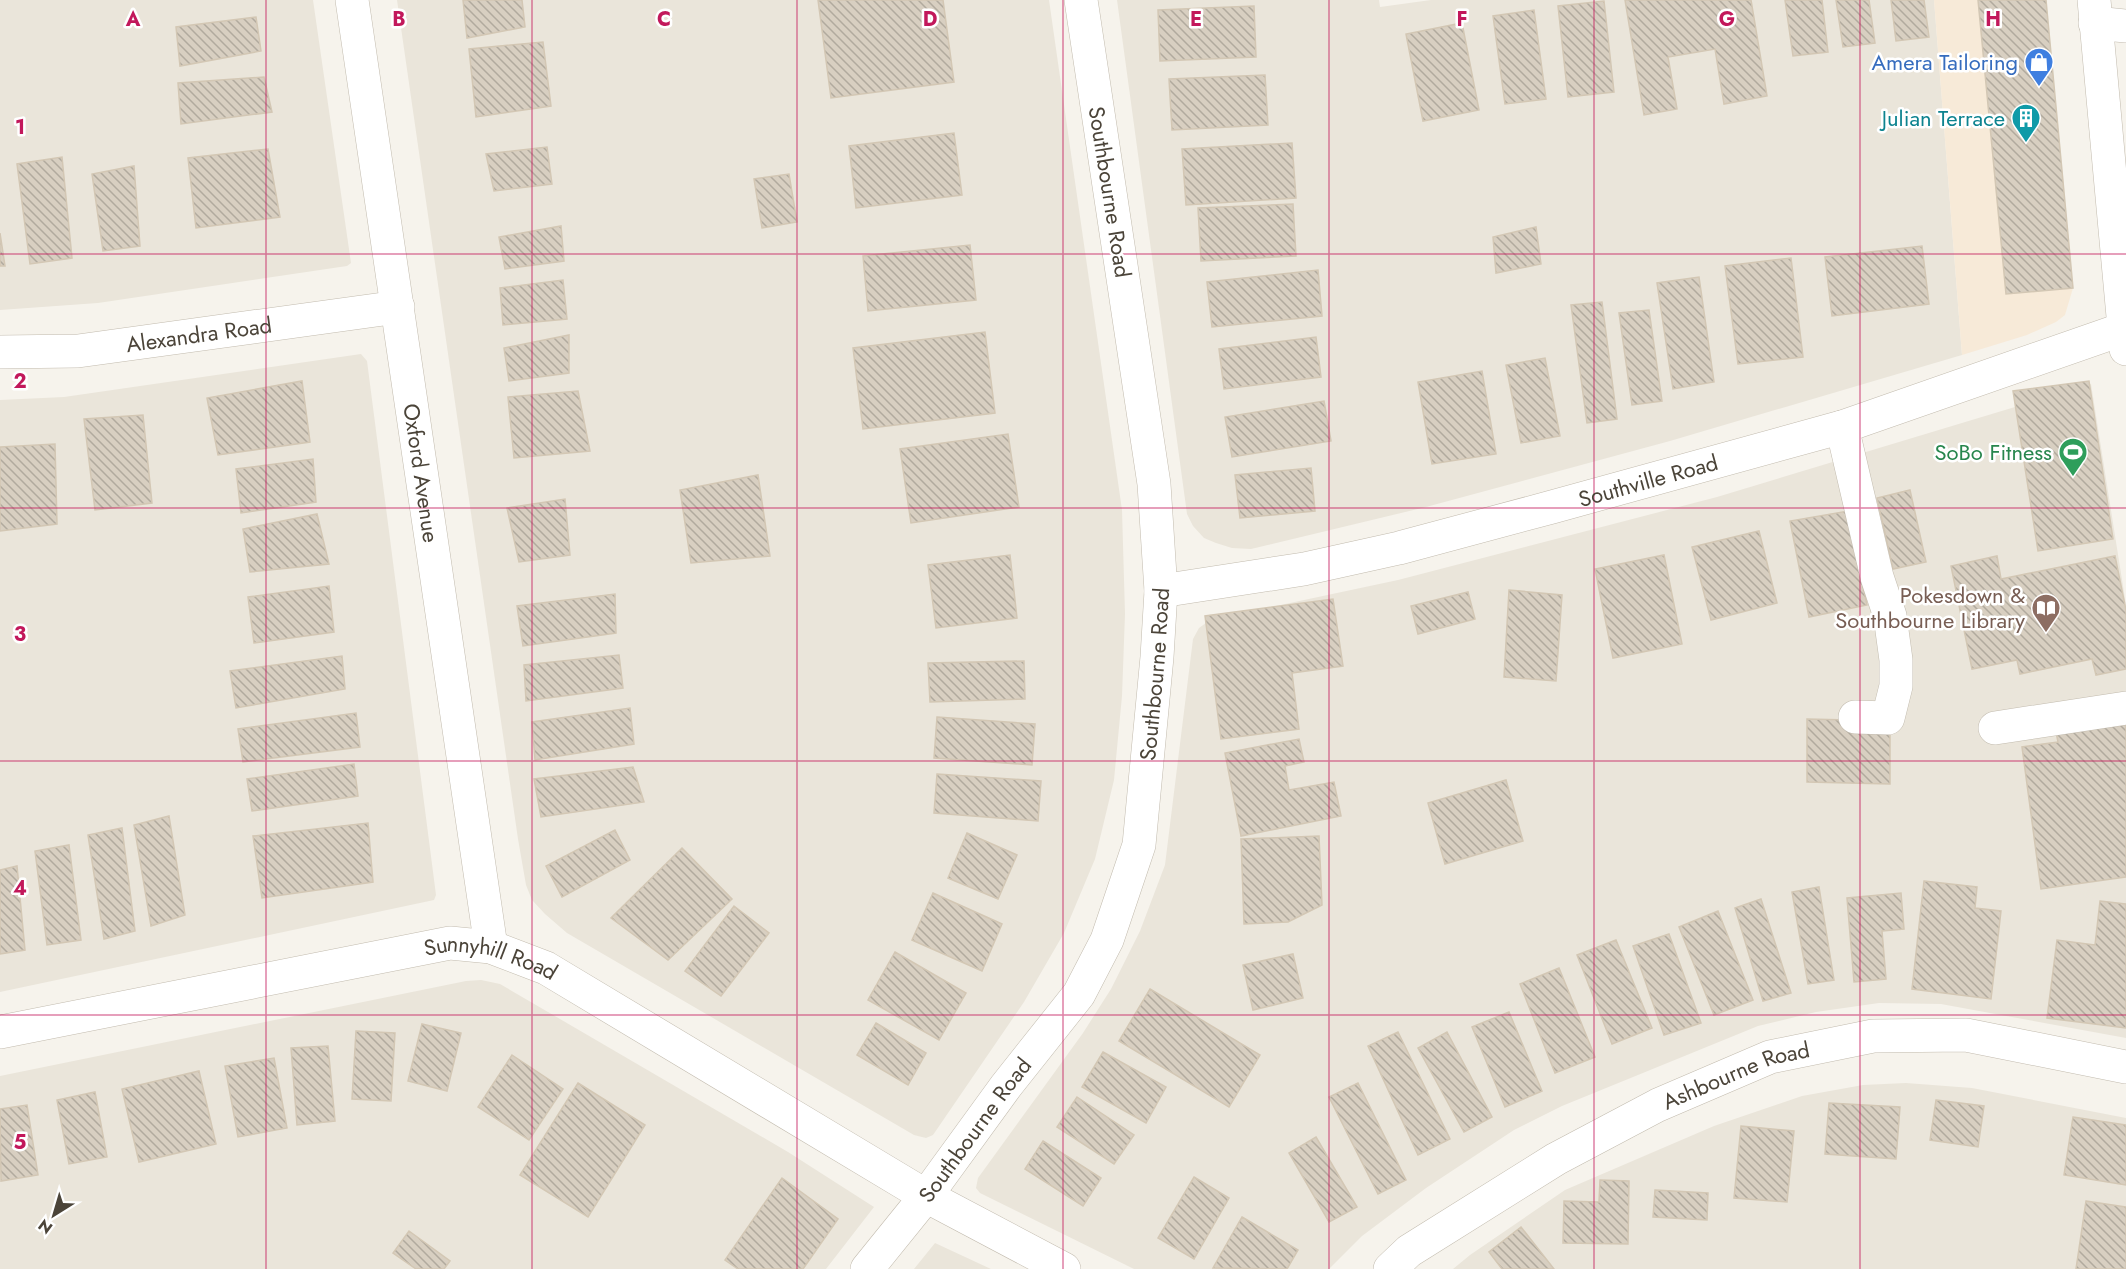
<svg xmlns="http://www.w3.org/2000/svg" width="2126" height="1269" font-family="Jost,sans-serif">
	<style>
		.residential { fill: #eae5da }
		.commercial { fill: #f7ead8 }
		.building { fill: url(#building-back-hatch); stroke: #d3c7b4; stroke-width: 1.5 }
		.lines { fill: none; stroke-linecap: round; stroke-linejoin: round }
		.minor-casing { stroke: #c2bbae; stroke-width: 34 }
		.minor { stroke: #fff; stroke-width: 33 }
		.grid { fill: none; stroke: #c2185b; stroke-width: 1.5; stroke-opacity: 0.55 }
		.labels { text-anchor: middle; stroke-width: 5; stroke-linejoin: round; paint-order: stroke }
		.shop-label { font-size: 22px; fill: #366cbe; stroke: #fff; text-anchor: end }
		.culture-label { font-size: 22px; fill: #0d838f; stroke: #fff; text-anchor: end }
		.street-label { font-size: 22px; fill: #4b4439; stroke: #fff }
		.leisure-label { font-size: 22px; fill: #27864d; stroke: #fff; text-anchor: end }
		.education-label { font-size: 22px; fill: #785e54; stroke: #fff; text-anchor: end }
		.grid-label { font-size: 20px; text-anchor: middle; font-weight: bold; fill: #c2185b; stroke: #fff; stroke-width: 5; stroke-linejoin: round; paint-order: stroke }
	</style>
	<defs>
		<pattern id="building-back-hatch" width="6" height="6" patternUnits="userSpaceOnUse" patternTransform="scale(1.5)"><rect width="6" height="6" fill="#d8cfc1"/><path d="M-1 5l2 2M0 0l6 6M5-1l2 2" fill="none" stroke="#b1aa9e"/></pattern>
	</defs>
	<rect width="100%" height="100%" fill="#f6f3ec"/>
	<path class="residential" d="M 0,0 L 313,0 L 351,263 L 347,266 L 98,303 L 0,310 Z
		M 397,0 L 1049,0 L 1122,510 L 1125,614 L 1122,696 L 1114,780 L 1095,859 L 1064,933 L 1024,1002 L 933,1135 L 926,1138 L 914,1135 L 567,933 L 545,914 L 532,900 L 526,885 L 518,839 Z
		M 1117,0 L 1379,0 L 1380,7 L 1431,0 L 1934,0 L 1962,355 L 1670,441 L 1426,507 L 1251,549 L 1232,548 L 1216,543 L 1204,538 L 1193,526 L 1187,514 Z
		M 361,354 L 367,361 L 436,895 L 434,900 L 0,992 L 0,400 L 64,397 Z
		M 2091,384 L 2126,605 L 2126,1038 L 1941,1004 L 1879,1003 L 1816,1012 L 1758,1026 L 1562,1106 L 1514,1130 L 1426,1188 L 1362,1236 L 1329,1269 L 1134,1269 L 980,1193 L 976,1188 L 978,1178 L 1083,1033 L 1111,989 L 1140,931 L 1165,865 L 1193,639 L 1199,628 L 1210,620 L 1398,580 L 1717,497 Z
		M 481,980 L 500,984 L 788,1152 L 874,1207 L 826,1269 L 0,1269 L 0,1076 L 466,981 Z
		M 1906,1083 L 1972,1088 L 2126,1118 L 2126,1269 L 1453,1269 L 1470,1255 L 1565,1190 L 1714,1126 L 1802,1096 L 1863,1085 Z
		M 935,1243 L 991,1269 L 914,1269 Z"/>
	<path class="commercial" d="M 1934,0 L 2046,0 L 2073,288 L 2065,315 L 2056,322 L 2027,335 L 1962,355 Z"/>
	<path class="building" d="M 463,0 L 522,0 L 525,27 L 467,38 Z
		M 818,0 L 943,0 L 954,82 L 831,98 Z
		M 1625,0 L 1751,0 L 1767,96 L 1724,104 L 1715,49 L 1668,57 L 1677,109 L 1644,115 Z
		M 1785,0 L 1822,0 L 1828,52 L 1793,56 Z
		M 1836,0 L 1869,0 L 1875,43 L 1843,47 Z
		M 1891,0 L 1924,0 L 1929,37 L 1896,41 Z
		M 1978,0 L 2046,0 L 2073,288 L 2006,294 Z
		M 1604,1 L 1614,92 L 1568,97 L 1558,6 Z
		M 1254,6 L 1256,57 L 1160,61 L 1158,10 Z
		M 1534,10 L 1546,99 L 1505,104 L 1493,16 Z
		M 256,17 L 261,51 L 180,66 L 176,27 Z
		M 1462,23 L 1479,110 L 1423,121 L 1406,34 Z
		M 543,42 L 551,106 L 476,117 L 469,49 Z
		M 1265,75 L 1268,125 L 1172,130 L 1169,79 Z
		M 264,77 L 272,112 L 181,124 L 178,83 Z
		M 954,133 L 962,195 L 856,208 L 849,146 Z
		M 1292,143 L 1296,198 L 1186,205 L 1182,149 Z
		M 547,147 L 552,184 L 494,191 L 486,154 Z
		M 268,149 L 280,217 L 196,228 L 188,158 Z
		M 62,157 L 72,258 L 30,264 L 17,164 Z
		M 134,166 L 140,246 L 103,251 L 92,174 Z
		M 789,174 L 797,222 L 762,228 L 754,179 Z
		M 1293,204 L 1296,256 L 1201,261 L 1198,208 Z
		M 561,226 L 564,261 L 505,269 L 499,237 Z
		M 1536,227 L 1541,264 L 1496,273 L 1493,237 Z
		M 0,233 L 5,266 L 0,266 Z
		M 970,245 L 976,300 L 868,311 L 863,256 Z
		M 1922,246 L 1929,304 L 1832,316 L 1825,257 Z
		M 1791,258 L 1803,357 L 1738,364 L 1725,266 Z
		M 1318,270 L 1322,316 L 1212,327 L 1207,282 Z
		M 1699,277 L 1714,382 L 1673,389 L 1657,283 Z
		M 563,280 L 567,319 L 503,325 L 500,288 Z
		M 1602,302 L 1617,419 L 1587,423 L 1571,305 Z
		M 1649,310 L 1662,401 L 1632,405 L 1619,313 Z
		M 985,332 L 995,413 L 863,429 L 853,348 Z
		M 569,335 L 569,373 L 509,381 L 504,348 Z
		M 1316,337 L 1321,377 L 1224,389 L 1219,349 Z
		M 1545,358 L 1560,436 L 1521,443 L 1506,365 Z
		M 1482,371 L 1496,454 L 1432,464 L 1418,382 Z
		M 302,381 L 310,442 L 218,455 L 207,398 Z
		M 2089,381 L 2113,539 L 2038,551 L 2013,391 Z
		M 578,391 L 590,451 L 514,458 L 508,397 Z
		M 1324,401 L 1331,441 L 1232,457 L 1225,417 Z
		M 143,415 L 152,503 L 95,510 L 84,419 Z
		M 1008,434 L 1019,507 L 911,523 L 900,449 Z
		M 55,444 L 57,524 L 0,531 L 0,447 Z
		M 313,459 L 316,502 L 241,513 L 236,469 Z
		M 1311,468 L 1315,511 L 1240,518 L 1235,475 Z
		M 758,475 L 770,556 L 691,563 L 680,490 Z
		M 1910,490 L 1926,562 L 1893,569 L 1877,498 Z
		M 565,499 L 570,555 L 519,562 L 507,508 Z
		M 1848,511 L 1867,605 L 1809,617 L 1790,521 Z
		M 317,514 L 329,564 L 250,572 L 243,529 Z
		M 1759,531 L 1777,603 L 1711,620 L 1692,547 Z
		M 1010,555 L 1017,618 L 936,628 L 928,565 Z
		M 1664,555 L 1682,644 L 1613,658 L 1595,569 Z
		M 1997,556 L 2001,579 L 2115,556 L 2126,610 L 2126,669 L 2096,675 L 2092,659 L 2020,674 L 2017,660 L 1972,669 L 1951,566 Z
		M 329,586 L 334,632 L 254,643 L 248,597 Z
		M 1509,590 L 1562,595 L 1556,681 L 1504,677 Z
		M 1468,592 L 1475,619 L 1418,634 L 1411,606 Z
		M 615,594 L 616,633 L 523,646 L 517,606 Z
		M 1333,599 L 1343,666 L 1292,673 L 1299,729 L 1221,739 L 1205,616 Z
		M 619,655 L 623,688 L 526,701 L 524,665 Z
		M 342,656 L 345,689 L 236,708 L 230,671 Z
		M 1024,661 L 1025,699 L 930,702 L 928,663 Z
		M 630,708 L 634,744 L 535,760 L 532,722 Z
		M 356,713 L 360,747 L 243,762 L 238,729 Z
		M 937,717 L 1035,724 L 1032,765 L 934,758 Z
		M 2126,717 L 2126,877 L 2041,889 L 2022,747 L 2058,742 L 2055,727 Z
		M 1807,719 L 1890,721 L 1890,784 L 1807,782 Z
		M 1299,739 L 1304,762 L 1285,766 L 1289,790 L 1334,782 L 1341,816 L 1241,836 L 1225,753 Z
		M 354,764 L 358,796 L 252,811 L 247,779 Z
		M 633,767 L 644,802 L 541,817 L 534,779 Z
		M 937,774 L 1041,781 L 1038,821 L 934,813 Z
		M 1506,780 L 1523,841 L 1445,864 L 1428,803 Z
		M 169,816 L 185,915 L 151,926 L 134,825 Z
		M 368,823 L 373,882 L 262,898 L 253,836 Z
		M 122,828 L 135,931 L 104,939 L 88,835 Z
		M 615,830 L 630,860 L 562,897 L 546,866 Z
		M 967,833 L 1017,855 L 998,899 L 948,878 Z
		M 1319,836 L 1322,905 L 1288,922 L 1244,924 L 1241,839 Z
		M 69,845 L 81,940 L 47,945 L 35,851 Z
		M 682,848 L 732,899 L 668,960 L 611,918 Z
		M 17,866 L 25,950 L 0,954 L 0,870 Z
		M 1924,881 L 1977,887 L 1975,908 L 2001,911 L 1991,999 L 1912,989 Z
		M 1819,887 L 1834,980 L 1808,984 L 1792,892 Z
		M 933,893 L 1002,924 L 982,971 L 912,940 Z
		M 1901,893 L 1904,929 L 1882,931 L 1886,979 L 1854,982 L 1847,898 Z
		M 1761,899 L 1791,993 L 1763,1001 L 1735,908 Z
		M 2100,901 L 2126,904 L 2126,1028 L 2047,1018 L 2057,940 L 2095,945 Z
		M 734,906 L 769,933 L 721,996 L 685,971 Z
		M 1718,911 L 1753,1000 L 1714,1015 L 1679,927 Z
		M 1669,934 L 1701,1023 L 1664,1035 L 1633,946 Z
		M 1616,940 L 1652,1028 L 1612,1044 L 1577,955 Z
		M 895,952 L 966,993 L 939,1040 L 868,1000 Z
		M 1293,954 L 1303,998 L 1253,1010 L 1243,965 Z
		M 1559,968 L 1595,1057 L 1555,1073 L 1520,984 Z
		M 1150,989 L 1260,1055 L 1229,1107 L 1119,1041 Z
		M 1509,1012 L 1542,1091 L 1505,1107 L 1472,1027 Z
		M 876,1023 L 926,1053 L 908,1085 L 857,1055 Z
		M 422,1024 L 461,1033 L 447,1091 L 408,1081 Z
		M 356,1031 L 395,1033 L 391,1101 L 352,1099 Z
		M 1398,1032 L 1450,1139 L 1418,1155 L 1368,1046 Z
		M 1447,1032 L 1492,1117 L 1464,1132 L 1418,1048 Z
		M 328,1046 L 335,1121 L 297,1125 L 291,1048 Z
		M 1103,1052 L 1166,1087 L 1146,1123 L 1082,1087 Z
		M 512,1055 L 563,1089 L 529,1140 L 478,1107 Z
		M 274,1058 L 287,1128 L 238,1137 L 225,1066 Z
		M 199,1071 L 216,1144 L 139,1162 L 122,1089 Z
		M 578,1083 L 645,1125 L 588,1217 L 520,1175 Z
		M 1358,1083 L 1406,1180 L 1378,1194 L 1329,1097 Z
		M 95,1092 L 107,1157 L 69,1164 L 57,1100 Z
		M 1077,1097 L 1134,1135 L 1114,1164 L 1057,1127 Z
		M 1936,1100 L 1984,1106 L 1978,1147 L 1930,1140 Z
		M 1829,1103 L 1900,1107 L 1896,1159 L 1825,1154 Z
		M 27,1105 L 38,1175 L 1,1181 L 0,1109 Z
		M 2073,1117 L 2126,1125 L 2126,1185 L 2064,1175 Z
		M 1741,1126 L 1794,1131 L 1787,1202 L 1734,1198 Z
		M 1316,1137 L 1357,1207 L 1329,1222 L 1289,1153 Z
		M 1043,1141 L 1101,1178 L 1083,1206 L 1025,1169 Z
		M 1194,1177 L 1229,1198 L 1194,1259 L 1158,1238 Z
		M 782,1178 L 838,1219 L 803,1269 L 738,1269 L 725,1260 Z
		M 1600,1180 L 1629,1181 L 1628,1244 L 1563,1243 L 1564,1201 L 1599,1202 Z
		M 1655,1190 L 1708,1193 L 1707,1220 L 1653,1217 Z
		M 2086,1201 L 2126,1207 L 2126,1269 L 2076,1269 Z
		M 1242,1217 L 1298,1250 L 1287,1269 L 1213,1268 Z
		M 1521,1227 L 1554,1269 L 1502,1269 L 1489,1252 Z
		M 409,1231 L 450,1261 L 444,1269 L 416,1269 L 393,1253 Z"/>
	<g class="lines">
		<g class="minor-casing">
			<g id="minor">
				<path id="s1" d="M 352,0 L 491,947"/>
				<path d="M 2094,0 L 2126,349"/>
				<path d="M 2095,23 L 2126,26"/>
				<path id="s2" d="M 0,352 L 78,351 L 398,307"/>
				<path d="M 1842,427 L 1877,577 L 1890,616 L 1896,660 L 1896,686 L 1888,718 L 1855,717"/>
				<path id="s3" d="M 1161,591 L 1304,569 L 1399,548 L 1552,507 L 1842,427 L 2123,329"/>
				<path d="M 1995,728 L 2126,708"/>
				<path id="s4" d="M 0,1032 L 450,943 L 491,947 L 546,968 L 926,1196 L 1064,1269"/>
				<path id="s5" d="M 867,1269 L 926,1196 L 1006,1086 L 1079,994 L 1107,940 L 1139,845 L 1157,657 L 1161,591 L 1154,484 L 1081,0"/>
				<path id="s6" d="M 1390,1269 L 1409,1251 L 1556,1159 L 1658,1105 L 1770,1057 L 1873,1036 L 1966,1035 L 2126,1067"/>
			</g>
		</g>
		<use href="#minor" class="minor"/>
	</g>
	<path class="grid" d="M 266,0 L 266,1269M 532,0 L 532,1269M 797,0 L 797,1269M 1063,0 L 1063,1269M 1329,0 L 1329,1269M 1594,0 L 1594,1269M 1860,0 L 1860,1269M 0,254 L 2126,254M 0,508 L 2126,508M 0,761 L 2126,761M 0,1015 L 2126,1015"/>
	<defs>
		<g id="shop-pin" transform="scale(1.5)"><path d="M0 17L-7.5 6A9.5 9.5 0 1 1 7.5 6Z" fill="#3f7fe0" stroke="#fff"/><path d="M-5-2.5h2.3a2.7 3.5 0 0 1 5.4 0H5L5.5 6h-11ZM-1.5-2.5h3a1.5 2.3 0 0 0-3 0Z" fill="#fff"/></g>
		<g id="building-pin" transform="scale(1.5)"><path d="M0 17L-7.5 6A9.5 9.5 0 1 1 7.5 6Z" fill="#0f9aa8" stroke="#fff"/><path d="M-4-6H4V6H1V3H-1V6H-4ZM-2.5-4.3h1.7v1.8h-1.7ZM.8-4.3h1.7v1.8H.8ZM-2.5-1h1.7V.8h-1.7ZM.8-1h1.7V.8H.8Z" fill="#fff"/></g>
		<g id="stadium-pin" transform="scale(1.5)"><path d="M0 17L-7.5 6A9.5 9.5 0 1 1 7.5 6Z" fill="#2e9e5b" stroke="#fff"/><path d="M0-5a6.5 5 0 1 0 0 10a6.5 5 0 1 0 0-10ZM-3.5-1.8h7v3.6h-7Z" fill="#fff"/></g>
		<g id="library-pin" transform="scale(1.5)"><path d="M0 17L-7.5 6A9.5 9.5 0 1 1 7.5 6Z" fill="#8d6e63" stroke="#fff"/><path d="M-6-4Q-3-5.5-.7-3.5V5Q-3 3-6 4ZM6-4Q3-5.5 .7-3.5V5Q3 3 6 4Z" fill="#fff"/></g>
	</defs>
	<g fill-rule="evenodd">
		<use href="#shop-pin" x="2039" y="62"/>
		<use href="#building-pin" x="2026" y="118"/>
		<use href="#stadium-pin" x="2073" y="452"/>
		<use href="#library-pin" x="2046" y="608"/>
	</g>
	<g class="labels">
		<g class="shop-label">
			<text x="2018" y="70">Amera Tailoring</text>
		</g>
		<g class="culture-label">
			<text x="2005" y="126">Julian Terrace</text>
		</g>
		<g class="street-label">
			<text transform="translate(1110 192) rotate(81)" y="8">Southbourne Road</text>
			<text dy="8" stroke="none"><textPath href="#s2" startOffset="200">Alexandra Road</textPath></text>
			<text dy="8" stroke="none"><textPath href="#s1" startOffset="478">Oxford Avenue</textPath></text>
			<text dy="8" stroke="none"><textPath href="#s3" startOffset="500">Southville Road</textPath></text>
			<text dy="8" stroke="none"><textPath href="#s5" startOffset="680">Southbourne Road</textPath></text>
			<text dy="8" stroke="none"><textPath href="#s4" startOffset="501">Sunnyhill Road</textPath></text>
			<text dy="8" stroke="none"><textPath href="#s6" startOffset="399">Ashbourne Road</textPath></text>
			<text dy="8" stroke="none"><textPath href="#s5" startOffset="176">Southbourne Road</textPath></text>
		</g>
		<g class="leisure-label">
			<text x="2052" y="460">SoBo Fitness</text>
		</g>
		<g class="education-label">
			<text x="2025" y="603">Pokesdown &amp;<tspan x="2025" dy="25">Southbourne Library</tspan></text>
		</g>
	</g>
	<g class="grid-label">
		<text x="133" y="26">A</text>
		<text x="399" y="26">B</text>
		<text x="664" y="26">C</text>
		<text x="930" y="26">D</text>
		<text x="1196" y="26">E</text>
		<text x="1462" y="26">F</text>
		<text x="1727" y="26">G</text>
		<text x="1993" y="26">H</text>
		<text x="20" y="134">1</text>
		<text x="20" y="388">2</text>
		<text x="20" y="641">3</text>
		<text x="20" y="895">4</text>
		<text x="20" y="1149">5</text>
	</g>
	<g transform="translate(54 1215) rotate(217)" stroke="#ffffff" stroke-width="4.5" paint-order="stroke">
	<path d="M0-4.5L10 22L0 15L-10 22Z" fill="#4b4439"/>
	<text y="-9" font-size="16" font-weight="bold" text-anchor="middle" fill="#4b4439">N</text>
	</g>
</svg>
